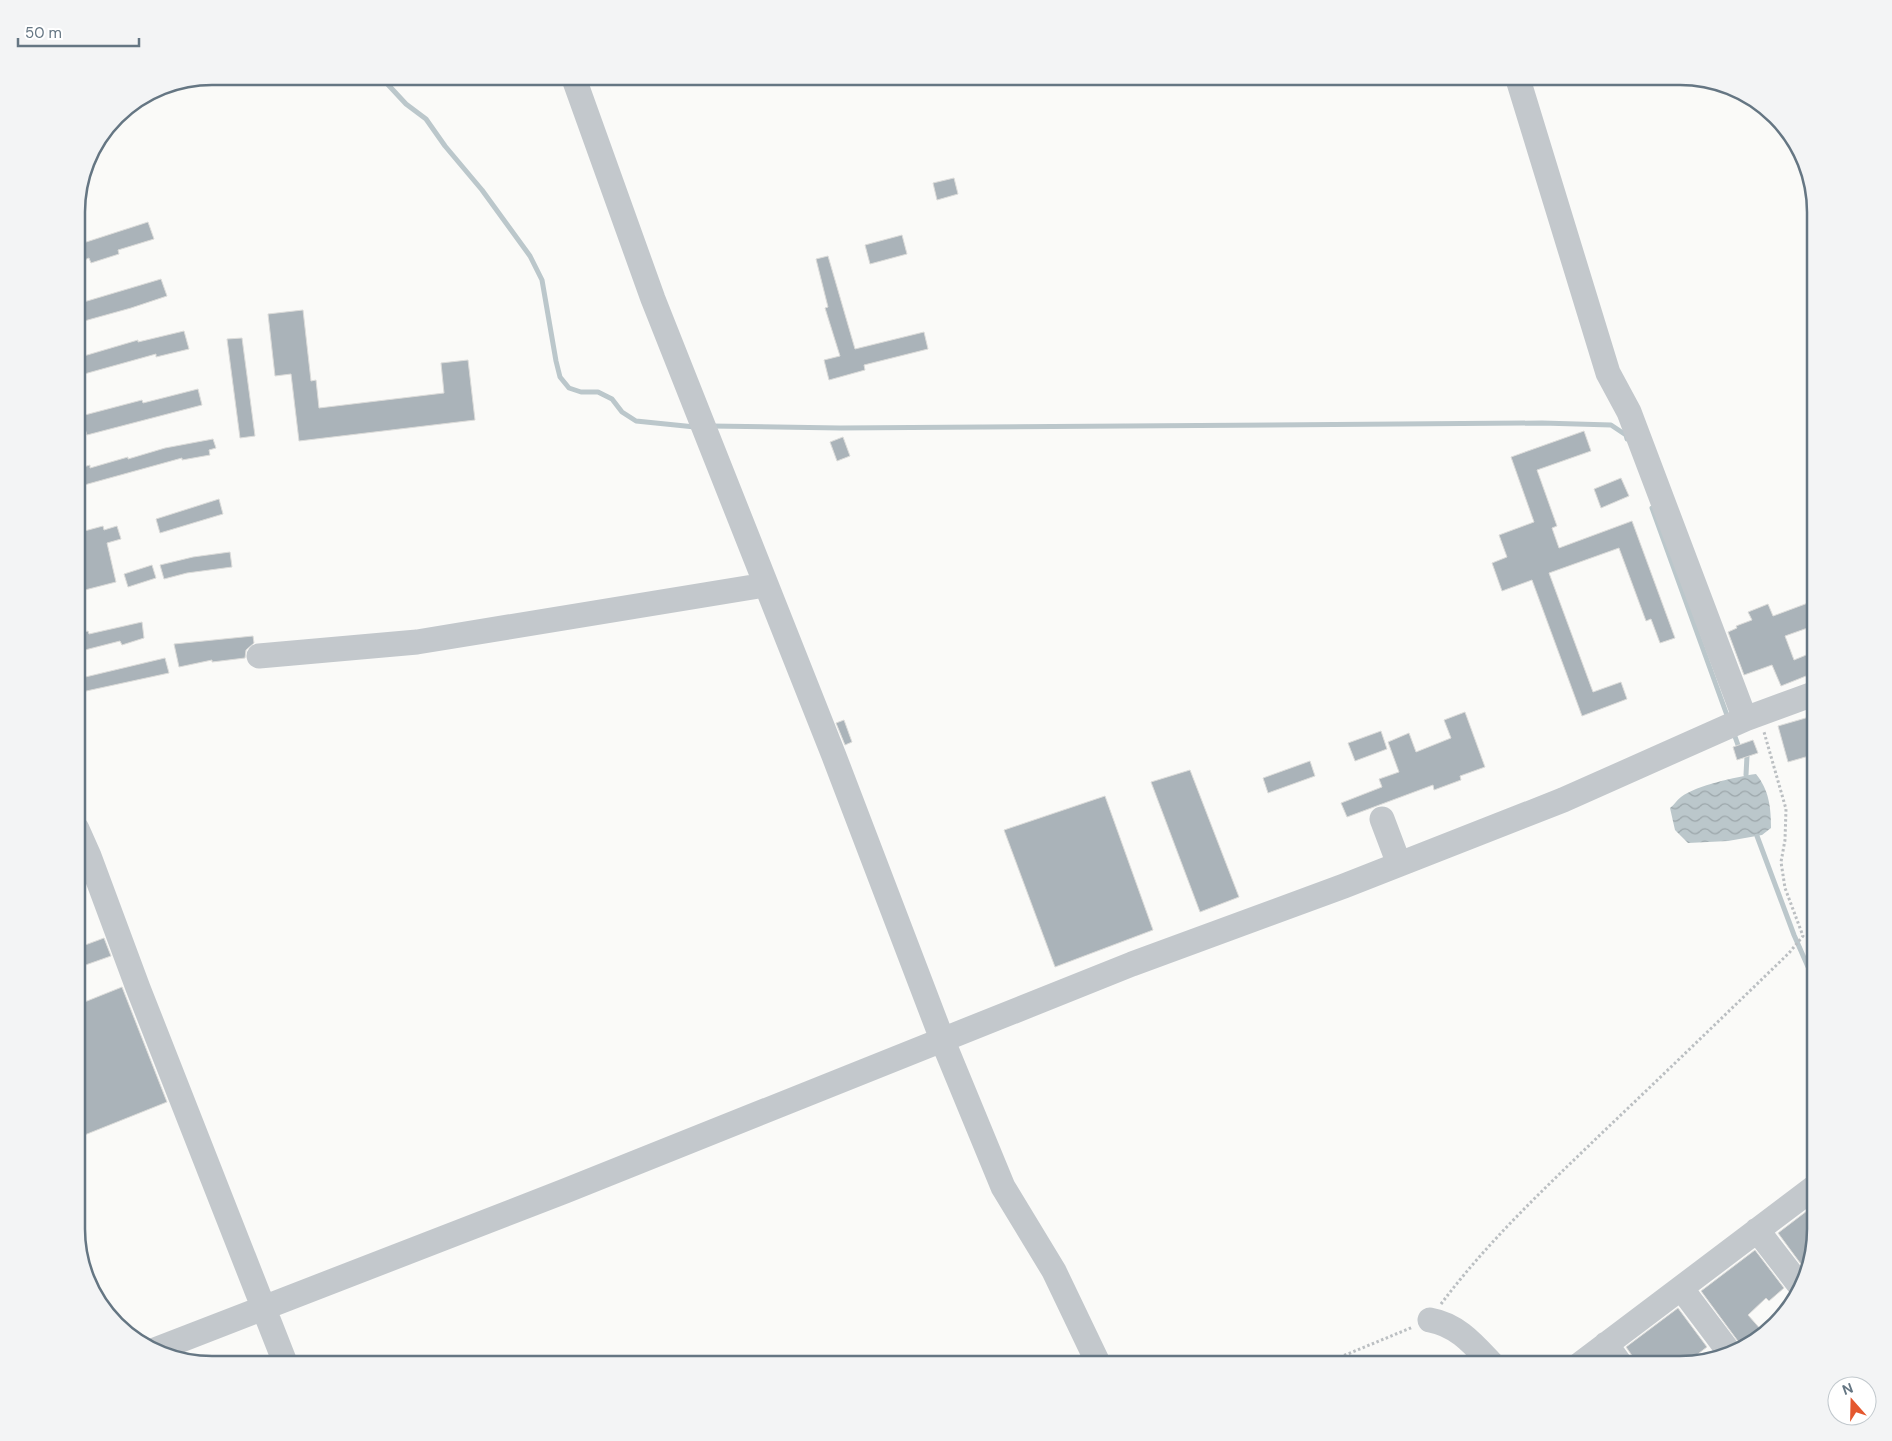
<svg xmlns="http://www.w3.org/2000/svg" width="1892" height="1441" font-family="'DM Sans',sans-serif">
	<style>
		.water { fill: url(#water-waves) }
		.lines { fill: none; stroke-linecap: round; stroke-linejoin: round }
		.stream { stroke: #bbc7cb; stroke-width: 5 }
		.building { fill: #aab3b9; stroke: #dcdcda }
		.path { stroke: #bbbfc2; stroke-width: 3; stroke-dasharray: 2.5 2.5; stroke-linecap: butt }
		.minor { stroke: #c3c8cc; stroke-width: 25 }
		.rim { fill: none; stroke: #657683; stroke-width: 2.5 }
	</style>
	<defs>
		<pattern id="water-waves" width="16" height="10" patternUnits="userSpaceOnUse" patternTransform="scale(1.25)"><rect width="16" height="10" fill="#bbc7cb"/><path d="M0 5q4-4 8 0t8 0" fill="none" stroke="#9ca6aa"/></pattern>
	</defs>
	<rect width="100%" height="100%" fill="#fafaf8"/>
	<path class="water" d="M 1756,774 C 1769,790 1771,807 1771,828 L 1762,835 L 1728,841 L 1688,843 L 1675,830 L 1670,808 C 1674,805 1677,800 1681,797 C 1697,785 1736,777 1756,774 Z"/>
	<g class="lines">
		<path class="stream" d="M 380,76 L 406,104 L 426,119 L 445,146 L 482,190 L 530,256 L 542,280 L 556,361 L 560,377 L 569,388 L 581,392 L 598,392 L 612,399 L 622,412 L 636,421 L 695,427
			M 711,426 L 840,428 L 1542,423 L 1611,425 L 1626,435 L 1627,439
			M 1652,508 L 1728,718
			M 1733,731 L 1738,745
			M 1746,775 L 1747,756
			M 1757,836 L 1794,935 L 1816,985"/>
	</g>
	<path class="building" d="M 954,178 L 958,194 L 937,200 L 933,183 Z
		M 148,222 L 154,239 L 118,250 L 119,254 L 91,263 L 89,258 L 77,263 L 77,245 Z
		M 902,235 L 907,254 L 870,264 L 865,245 Z
		M 828,256 L 855,349 L 924,332 L 928,349 L 864,365 L 865,370 L 829,380 L 824,360 L 840,356 L 825,308 L 828,307 L 816,259 Z
		M 161,279 L 167,296 L 131,308 L 77,323 L 77,304 Z
		M 303,310 L 311,381 L 316,380 L 319,408 L 444,393 L 441,363 L 468,360 L 475,420 L 299,441 L 291,374 L 275,376 L 268,314 Z
		M 184,331 L 189,349 L 156,357 L 156,354 L 77,376 L 77,358 L 138,340 L 138,342 Z
		M 242,338 L 255,436 L 240,438 L 227,339 Z
		M 198,389 L 202,405 L 87,435 L 81,416 L 142,400 L 143,403 Z
		M 1584,431 L 1591,451 L 1537,470 L 1557,526 L 1552,528 L 1559,548 L 1632,521 L 1675,638 L 1660,643 L 1651,619 L 1646,621 L 1619,548 L 1549,573 L 1593,692 L 1621,682 L 1627,699 L 1582,716 L 1532,580 L 1502,591 L 1492,563 L 1507,557 L 1499,535 L 1534,522 L 1511,457 Z
		M 843,437 L 850,456 L 837,461 L 830,442 Z
		M 213,439 L 216,448 L 209,450 L 210,455 L 182,460 L 182,458 L 77,487 L 77,469 L 90,465 L 90,468 L 128,457 L 128,459 L 165,448 Z
		M 1621,478 L 1629,496 L 1601,508 L 1594,489 Z
		M 219,499 L 223,514 L 160,533 L 156,519 Z
		M 103,526 L 104,530 L 117,526 L 121,539 L 107,543 L 116,582 L 77,592 L 77,533 Z
		M 230,552 L 232,567 L 187,573 L 164,579 L 160,565 L 193,557 Z
		M 152,565 L 156,578 L 128,587 L 124,574 Z
		M 1816,600 L 1816,625 L 1785,636 L 1794,660 L 1816,651 L 1816,672 L 1781,686 L 1772,665 L 1744,675 L 1728,632 L 1737,628 L 1736,626 L 1752,620 L 1748,612 L 1768,604 L 1773,616 Z
		M 142,622 L 144,638 L 122,645 L 120,641 L 77,652 L 77,634 L 88,631 L 89,634 Z
		M 253,636 L 254,643 L 246,650 L 245,658 L 212,662 L 212,660 L 179,667 L 174,644 Z
		M 165,658 L 169,673 L 77,693 L 77,679 Z
		M 1465,712 L 1485,767 L 1460,776 L 1461,780 L 1434,790 L 1433,785 L 1347,817 L 1341,803 L 1382,787 L 1379,779 L 1399,772 L 1388,742 L 1409,733 L 1416,752 L 1451,738 L 1444,720 Z
		M 1816,715 L 1816,754 L 1788,762 L 1778,726 Z
		M 844,720 L 852,742 L 845,745 L 836,723 Z
		M 1381,731 L 1387,749 L 1355,761 L 1348,743 Z
		M 1753,740 L 1758,753 L 1737,760 L 1733,747 Z
		M 1310,761 L 1315,776 L 1268,793 L 1263,778 Z
		M 1190,770 L 1239,897 L 1200,912 L 1151,782 Z
		M 1105,796 L 1153,930 L 1055,967 L 1004,830 Z
		M 104,938 L 111,956 L 77,968 L 77,948 Z
		M 122,987 L 167,1102 L 77,1138 L 77,1005 Z
		M 1816,1204 L 1816,1229 L 1809,1268 L 1806,1271 L 1778,1233 Z
		M 1755,1250 L 1784,1288 L 1769,1301 L 1766,1298 L 1748,1315 L 1763,1332 L 1743,1348 L 1701,1291 Z
		M 1678,1308 L 1707,1347 L 1686,1363 L 1635,1365 L 1633,1357 L 1626,1347 Z"/>
	<g class="lines">
		<path class="path" d="M 1441,1304 C 1488,1241 1546,1187 1603,1132 C 1665,1073 1727,1013 1789,953 L 1803,936 L 1785,888 L 1781,862 L 1785,840 L 1786,809 L 1764,732
			M 1321,1365 L 1413,1327"/>
		<path class="minor" d="M 573,76 L 653,299 L 834,756 L 942,1039 L 1003,1187 L 1054,1271 L 1099,1365
			M 1517,76 L 1608,373 L 1629,412 L 1745,719
			M 259,656 L 417,642 L 765,585
			M 1382,819 L 1399,864
			M 77,829 L 89,856 L 138,988 L 286,1365
			M 1757,1230 L 1801,1287
			M 1681,1288 L 1730,1353
			M 1430,1320 C 1458,1325 1474,1345 1493,1365
			M 1606,1344 L 1621,1365
			M 155,1350 L 565,1191 L 1132,964 L 1344,886 L 1563,800 L 1745,719 L 1816,693
			M 1579,1365 L 1816,1186"/>
	</g>
	<path d="M0 0H1892V1441H0ZM212 85H1680A127 127 0 0 1 1807 212V1229A127 127 0 0 1 1680 1356H212A127 127 0 0 1 85 1229V212A127 127 0 0 1 212 85Z" fill="#f3f4f5" fill-rule="evenodd"/>
	<path class="rim" d="M212 85H1680A127 127 0 0 1 1807 212V1229A127 127 0 0 1 1680 1356H212A127 127 0 0 1 85 1229V212A127 127 0 0 1 212 85Z"/>
	<g transform="translate(1852 1401) rotate(340)"><circle r="24" fill="#ffffff" stroke="#c1c8cd"/>
	<path d="M0-4L9 19L0 12L-9 19Z" fill="#e4572e"/>
	<text y="-8" font-size="14" font-weight="bold" text-anchor="middle" fill="#657683">N</text>
	</g>
	<path d="M18 38v8h121v-8" fill="none" stroke="#657683" stroke-width="2.5"/>
	<text x="25" y="38" font-size="15" fill="#657683" stroke="#ffffff" stroke-width="4" paint-order="stroke">50 m</text>
</svg>
